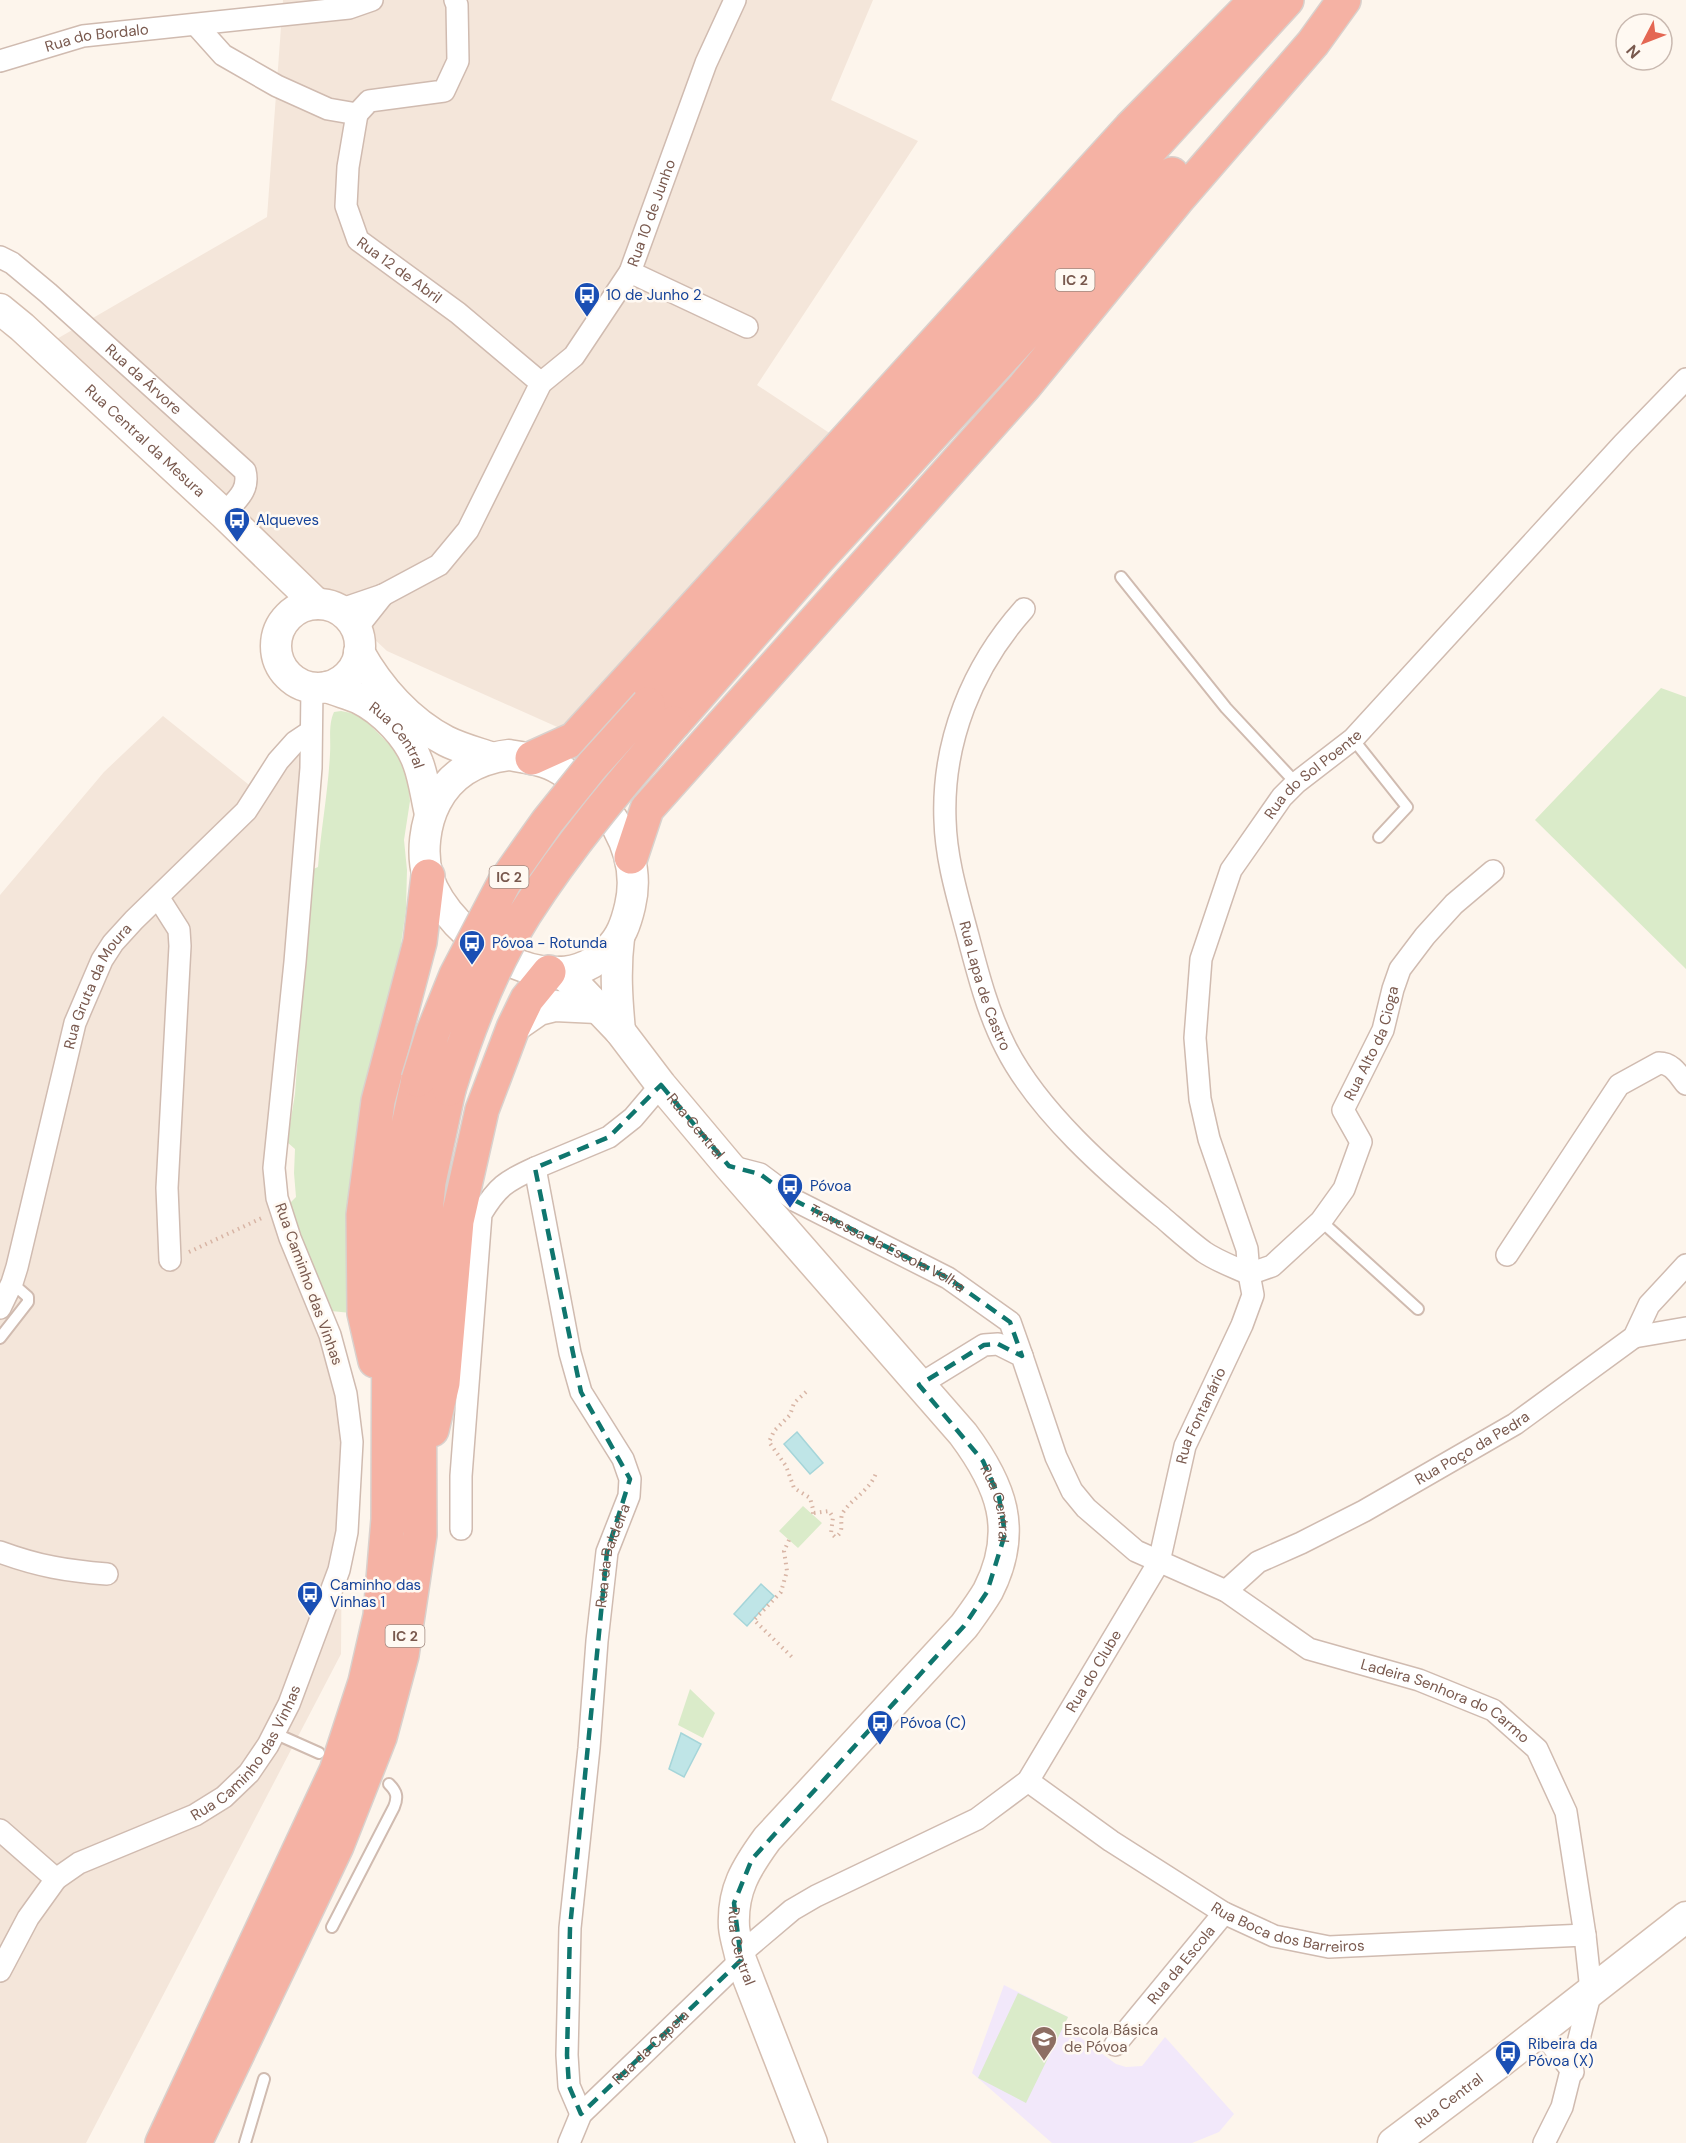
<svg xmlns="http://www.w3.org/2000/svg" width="1686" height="2143" font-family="'DM Sans',sans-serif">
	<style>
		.residential { fill: #f4e6da }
		.education { fill: #f2e8fa }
		.green { fill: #daebc9 }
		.water { fill: #bfe5e7; stroke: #a5d5d9; stroke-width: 1.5 }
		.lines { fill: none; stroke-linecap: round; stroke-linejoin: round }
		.lane-casing { stroke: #d0bbb0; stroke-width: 14 }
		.street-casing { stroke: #d0bbb0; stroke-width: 24 }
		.secondary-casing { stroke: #d5beb0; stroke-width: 33 }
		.highway-casing { stroke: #d9d1cd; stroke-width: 36 }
		.path { stroke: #d8b5a5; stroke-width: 4; stroke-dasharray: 1.5 4.5; stroke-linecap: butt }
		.lane { stroke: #fff; stroke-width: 10 }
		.street { stroke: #fff; stroke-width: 21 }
		.secondary { stroke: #fff; stroke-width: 30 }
		.highway { stroke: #f5b2a4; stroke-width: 33 }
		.highway-bridge-casing { stroke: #d9d1cd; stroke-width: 36; stroke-linecap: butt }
		.highway-bridge { stroke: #f5b2a4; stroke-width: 33 }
		.marked { fill: none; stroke: #0f766e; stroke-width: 4.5; stroke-dasharray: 12 8; stroke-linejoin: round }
		.labels { text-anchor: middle; stroke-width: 5; stroke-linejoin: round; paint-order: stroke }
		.shield { fill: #fff9f2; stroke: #a1897f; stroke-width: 1.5 }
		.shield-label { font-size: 14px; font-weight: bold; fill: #79594e }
		.street-label { font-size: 15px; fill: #79594e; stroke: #fff9f2 }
		.transit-label { font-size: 15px; fill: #164399; stroke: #fff9f2; text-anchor: start }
		.education-label { font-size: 15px; fill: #785e54; stroke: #fff9f2; text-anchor: start }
	</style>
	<rect width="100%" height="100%" fill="#fdf5ec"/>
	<path class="residential" d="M 283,0 L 873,0 L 831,100 L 918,141 L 757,385 L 831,434 L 564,730 L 387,651 L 55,340 L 267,217 Z
		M 163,716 L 258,792 L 310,732 L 274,1168 L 343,1395 L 341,1654 L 86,2143 L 0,2143 L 0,895 L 104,772 Z"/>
	<path class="education" d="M 1004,1985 L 1068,2017 L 1063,2028 L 1081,2038 L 1116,2064 L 1126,2067 L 1142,2066 L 1165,2037 L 1234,2114 L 1219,2132 L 1192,2143 L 1052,2143 L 972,2073 Z"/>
	<path class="green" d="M 1661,688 L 1686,697 L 1686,969 L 1535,820 Z
		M 341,711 L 351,713 L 364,719 L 393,748 L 403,766 L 408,783 L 410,801 L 404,840 L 407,870 L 406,909 L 398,966 L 375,1046 L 363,1100 L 351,1313 L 331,1311 L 309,1263 L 289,1204 L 296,1197 L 294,1173 L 295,1149 L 287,1142 L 295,1094 L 311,870 L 318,867 C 321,829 328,792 330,754 C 331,740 328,725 334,712 Z
		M 803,1506 L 822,1523 L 798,1548 L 779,1531 Z
		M 690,1689 L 715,1713 L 703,1738 L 678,1725 Z
		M 1018,1993 L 1068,2017 L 1026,2103 L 978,2078 Z"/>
	<path class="water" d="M 797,1432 L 823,1463 L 810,1474 L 784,1444 Z
		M 761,1584 L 774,1596 L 747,1626 L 734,1614 Z
		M 681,1733 L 701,1744 L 684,1777 L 669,1769 Z"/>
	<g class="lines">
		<g class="lane-casing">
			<path id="lane" d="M 1121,577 L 1226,708 L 1296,783
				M 1353,739 L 1407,807 L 1379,837
				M 1321,1221 L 1418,1309
				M 0,1338 L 28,1302 L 28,1297 L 12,1283
				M 274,1733 L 319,1753
				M 332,1927 L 394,1807 C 398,1797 397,1792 389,1784
				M 245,2143 L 264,2079"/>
		</g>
		<g class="street-casing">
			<g id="street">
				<path d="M 197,26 L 223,55 L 277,86 L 328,109 L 357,114"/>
				<path id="s1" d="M 0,61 L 83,36 L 349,8 L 372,0"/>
				<path id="s2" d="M 357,114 L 348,167 L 346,206 L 358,240 L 458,313 L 541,383"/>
				<path d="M 357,114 L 369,101 L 444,91 L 458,61 L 457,5 L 455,0"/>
				<path id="s3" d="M 0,257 L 12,263 L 48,293 L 245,471 C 250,491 236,500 224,514"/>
				<path d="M 630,272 L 747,327"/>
				<path id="s4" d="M 1024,609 C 972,667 942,742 945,820 C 946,860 958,898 968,936 C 978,974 988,1013 1006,1048 C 1038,1111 1107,1172 1162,1217 C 1176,1229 1189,1241 1204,1252 C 1217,1261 1234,1267 1249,1274"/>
				<path id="s5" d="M 339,610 L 383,595 L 439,565 L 468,530 L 541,383 L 574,356 L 630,272 L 706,63 L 735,0"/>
				<path d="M 356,629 L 383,595"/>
				<path d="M 158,897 L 179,930 L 180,946 L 167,1188 L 170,1260"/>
				<path id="s6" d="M 729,1166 L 760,1174 L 796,1201 L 948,1278 L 1010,1322 L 1022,1356"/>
				<path d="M 1507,1255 L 1619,1085 L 1659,1063 C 1672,1063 1678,1074 1686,1084"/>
				<path id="s7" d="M 1249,1274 L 1272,1266 L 1321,1221 L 1344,1189 L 1361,1142 L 1343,1110 L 1383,1030 L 1393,989 L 1400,969 L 1425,936 L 1454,904 L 1493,871"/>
				<path id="s8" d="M 0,1308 L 12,1283 L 17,1267 L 75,1023 L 102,960 L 113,943 L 134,920 L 246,811 L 278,761 L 295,742 L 310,732"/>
				<path d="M 1634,1337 L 1686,1328"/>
				<path id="s9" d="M 919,1385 L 984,1345 L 998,1344 L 1022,1356 L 1056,1457 L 1072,1491 L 1086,1508 L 1136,1551 L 1226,1591 L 1309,1649 L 1419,1680 L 1493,1710 L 1537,1749 L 1566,1812 L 1585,1935 L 1591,1991 L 1562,2107 L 1544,2143"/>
				<path d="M 461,1529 L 461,1476 L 481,1214 C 497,1187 506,1181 535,1168"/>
				<path d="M 0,1552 C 38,1566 67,1571 107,1574"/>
				<path id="s10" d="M 1226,1591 L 1258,1562 L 1301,1543 L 1364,1511 L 1515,1424 L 1634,1337 L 1649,1305 L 1686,1265"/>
				<path id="s11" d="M 1028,1781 L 1111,1841 L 1224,1913 L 1274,1936 L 1329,1947 L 1585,1935"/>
				<path d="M 0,1830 L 56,1879"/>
				<path id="s12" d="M 740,1954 L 792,1910 L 816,1896 L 977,1819 L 1028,1781 L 1159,1562 L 1185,1446 L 1242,1325 L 1253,1295 L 1249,1274 L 1247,1249 L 1209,1139 L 1200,1099 L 1195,1038 L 1201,959 L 1231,870 L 1282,797 L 1296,783 L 1353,739 L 1623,444 L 1686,379"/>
				<path id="s13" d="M 0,1971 L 28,1918 L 56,1879 L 79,1863 L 195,1815 L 224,1797 L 249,1773 L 268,1745 L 289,1704 L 339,1570 L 347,1532 L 352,1442 L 346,1394 L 330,1335 L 290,1238 L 281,1210 L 277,1198 L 274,1168 L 295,962 L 311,768 L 312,687"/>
				<path d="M 1541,2031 L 1573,2072"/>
				<path id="s14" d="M 1115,2045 L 1224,1913"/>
				<path id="s15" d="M 581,2114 L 569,2086 L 567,2055 L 570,1928 L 589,1748 L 597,1641 L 607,1552 L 629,1496 L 630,1479 L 623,1459 L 581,1392 L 570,1353 L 535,1168 L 609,1137 L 633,1118 L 661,1085"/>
				<path id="s16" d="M 569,2143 L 581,2114 L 741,1960"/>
			</g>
		</g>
		<g class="secondary-casing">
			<g id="secondary">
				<path id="s17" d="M 0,309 L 22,327 L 224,514 L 317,604"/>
				<circle cx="318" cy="646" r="42"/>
				<path d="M 359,652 C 379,688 409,722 446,741 C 460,748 475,752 490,757"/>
				<path id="s18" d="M 327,687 C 337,691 348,694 358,698 C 383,710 409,737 418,763 C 424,779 426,797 430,814"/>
				<path d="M 509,755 C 527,758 545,760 561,770 C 607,797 643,852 630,906 C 626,923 621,938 608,950 C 552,1009 449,939 428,877 C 421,853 425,823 436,802 C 451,773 477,759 509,755 Z"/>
				<path d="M 619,938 C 615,970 617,999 620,1031"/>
				<path id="s19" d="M 560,972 L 578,987 L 620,1031 L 661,1085 L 729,1166 L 963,1434 C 1001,1485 1019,1530 988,1591 C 981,1603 972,1615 964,1626 L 767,1839 C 746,1868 732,1890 734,1927 C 735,1938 739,1949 741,1960 L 812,2143"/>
				<path d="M 513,1028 L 539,1010 L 555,1006 L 597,1008"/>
				<path id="s20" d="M 1393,2143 L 1498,2064 L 1686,1917"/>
			</g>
		</g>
		<g class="highway-casing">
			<path id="highway" d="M 648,704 L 843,486 L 1287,0
				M 674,723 L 818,559 L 1172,174
				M 532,758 L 574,739 L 1130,128 L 1256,0
				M 631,857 L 647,809 L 1024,387 L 1177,200 L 1313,43 L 1344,0
				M 375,1361 L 364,1313 L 363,1215 L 378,1101 L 420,942 L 428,876
				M 432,1430 L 443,1383 L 457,1221 L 482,1110 L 513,1028 L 527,999 L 549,972
				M 162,2143 L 336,1771 L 365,1682 L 380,1616 L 388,1519 L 389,1281 L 401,1157 L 418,1080
				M 195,2143 L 337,1846 L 380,1737 L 402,1655 L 420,1535 L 419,1280 L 429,1182 L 449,1089"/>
		</g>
		<path class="path" d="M 189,1252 L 264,1217
			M 806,1392 L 794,1403 L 790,1415 L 774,1431 L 769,1442 L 786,1466 L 794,1488 L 810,1498 L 813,1509 L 813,1515
			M 814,1513 L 829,1511 L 833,1517 L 831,1533 L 835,1537 C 847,1531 837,1520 844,1511 C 854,1497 870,1490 876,1473
			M 789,1540 L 784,1551 L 787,1571 L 781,1592 L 754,1620 L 794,1659"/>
		<use href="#lane" class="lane"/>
		<use href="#street" class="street"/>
		<use href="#secondary" class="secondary"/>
		<use href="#highway" class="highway"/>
		<g class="highway-bridge-casing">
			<path id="highway-bridge" d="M 418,1080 L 433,1032 L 456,975 L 504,883 L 547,822 L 592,766 L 648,704
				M 449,1089 C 468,1028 491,968 525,914 C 569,845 621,784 674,723"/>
		</g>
		<use href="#highway-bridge" class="highway-bridge"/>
	</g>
	<path class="marked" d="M 661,1085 L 729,1166 L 760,1174 L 796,1201 L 948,1278 L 1010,1322 L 1022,1356 L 998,1344 L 984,1345 L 919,1385 L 983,1461 L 999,1497 L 1005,1534 L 987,1592 L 964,1626 L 752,1859 L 734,1903 L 741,1960 L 581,2114 L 569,2086 L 567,2055 L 570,1928 L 607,1552 L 630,1479 L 581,1392 L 535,1168 L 609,1137 Z"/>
	<defs>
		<g id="bus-pin" transform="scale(1.35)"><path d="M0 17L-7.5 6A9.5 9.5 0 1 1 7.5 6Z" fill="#1a4fb4" stroke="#fff9f2"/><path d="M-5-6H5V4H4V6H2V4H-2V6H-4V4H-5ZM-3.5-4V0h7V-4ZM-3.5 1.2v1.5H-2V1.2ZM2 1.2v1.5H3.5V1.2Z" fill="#fff"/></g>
		<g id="school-pin" transform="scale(1.35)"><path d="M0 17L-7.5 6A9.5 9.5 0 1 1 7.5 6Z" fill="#8d6e63" stroke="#fff9f2"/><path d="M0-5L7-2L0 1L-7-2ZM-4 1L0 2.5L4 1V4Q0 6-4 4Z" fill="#fff"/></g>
	</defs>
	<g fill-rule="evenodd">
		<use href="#bus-pin" x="587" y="295"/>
		<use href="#bus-pin" x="237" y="520"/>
		<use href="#bus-pin" x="472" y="943"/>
		<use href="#bus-pin" x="790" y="1186"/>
		<use href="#bus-pin" x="310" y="1594"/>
		<use href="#bus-pin" x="880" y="1723"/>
		<use href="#school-pin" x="1044" y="2039"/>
		<use href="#bus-pin" x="1508" y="2053"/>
	</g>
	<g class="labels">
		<g class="shield">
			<rect x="1055.5" y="269" width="39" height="22" rx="4.5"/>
			<rect x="489.5" y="866" width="39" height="22" rx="4.5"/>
			<rect x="385.5" y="1625" width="39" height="22" rx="4.5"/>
		</g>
		<g class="shield-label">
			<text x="1075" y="285">IC 2</text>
			<text x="509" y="882">IC 2</text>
			<text x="405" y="1641">IC 2</text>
		</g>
		<g class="street-label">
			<text dy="5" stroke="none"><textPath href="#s1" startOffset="100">Rua do Bordalo</textPath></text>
			<text dy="5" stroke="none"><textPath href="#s5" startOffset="526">Rua 10 de Junho</textPath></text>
			<text dy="5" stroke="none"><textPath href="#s2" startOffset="180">Rua 12 de Abril</textPath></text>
			<text dy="5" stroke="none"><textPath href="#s3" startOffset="189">Rua da Árvore</textPath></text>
			<text dy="5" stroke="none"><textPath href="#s17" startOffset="196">Rua Central da Mesura</textPath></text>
			<text dy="5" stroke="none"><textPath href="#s18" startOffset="88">Rua Central</textPath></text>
			<text dy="5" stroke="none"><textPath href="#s12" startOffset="1443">Rua do Sol Poente</textPath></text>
			<text dy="5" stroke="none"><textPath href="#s4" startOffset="402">Rua Lapa de Castro</textPath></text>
			<text dy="5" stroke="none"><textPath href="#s8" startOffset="338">Rua Gruta da Moura</textPath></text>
			<text dy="5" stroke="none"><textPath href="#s7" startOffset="290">Rua Alto da Cioga</textPath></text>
			<text dy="5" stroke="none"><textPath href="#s19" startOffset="206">Rua Central</textPath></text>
			<text dy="5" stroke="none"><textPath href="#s6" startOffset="180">Travessa da Escola Velha</textPath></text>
			<text transform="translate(309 1284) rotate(70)" y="5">Rua Caminho das Vinhas</text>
			<text dy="5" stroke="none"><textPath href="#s12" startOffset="746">Rua Fontanário</textPath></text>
			<text dy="5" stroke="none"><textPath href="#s10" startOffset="286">Rua Poço da Pedra</textPath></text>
			<text dy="5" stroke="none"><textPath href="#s19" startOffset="692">Rua Central</textPath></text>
			<text dy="5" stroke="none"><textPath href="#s15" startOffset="564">Rua da Baldeira</textPath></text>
			<text dy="5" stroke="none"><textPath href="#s12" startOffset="466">Rua do Clube</textPath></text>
			<text dy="5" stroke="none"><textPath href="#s9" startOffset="696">Ladeira Senhora do Carmo</textPath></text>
			<text dy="5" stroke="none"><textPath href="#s13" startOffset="344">Rua Caminho das Vinhas</textPath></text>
			<text dy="5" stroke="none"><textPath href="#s11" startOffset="303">Rua Boca dos Barreiros</textPath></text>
			<text dy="5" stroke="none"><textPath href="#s19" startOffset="1232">Rua Central</textPath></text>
			<text dy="5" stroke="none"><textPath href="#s14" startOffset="104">Rua da Escola</textPath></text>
			<text dy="5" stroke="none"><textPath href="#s16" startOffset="128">Rua da Capela</textPath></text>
			<text dy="5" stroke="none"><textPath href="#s20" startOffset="70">Rua Central</textPath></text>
		</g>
		<g class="transit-label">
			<text x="606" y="300">10 de Junho 2</text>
			<text x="256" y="525">Alqueves</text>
			<text x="492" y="948">Póvoa - Rotunda</text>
			<text x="810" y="1191">Póvoa</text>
			<text x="330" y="1590">Caminho das<tspan x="330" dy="17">Vinhas 1</tspan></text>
			<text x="900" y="1728">Póvoa (C)</text>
			<text x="1528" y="2049">Ribeira da<tspan x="1528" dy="17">Póvoa (X)</tspan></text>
		</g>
		<g class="education-label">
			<text x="1064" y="2035">Escola Básica<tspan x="1064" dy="17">de Póvoa</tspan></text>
		</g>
	</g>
	<g transform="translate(1644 42) rotate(228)"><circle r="28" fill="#fff9f2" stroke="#c9b9b0" stroke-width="1.5"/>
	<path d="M0-4.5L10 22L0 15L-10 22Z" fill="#e46753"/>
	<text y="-9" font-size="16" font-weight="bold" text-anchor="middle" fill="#79594e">N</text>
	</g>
</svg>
